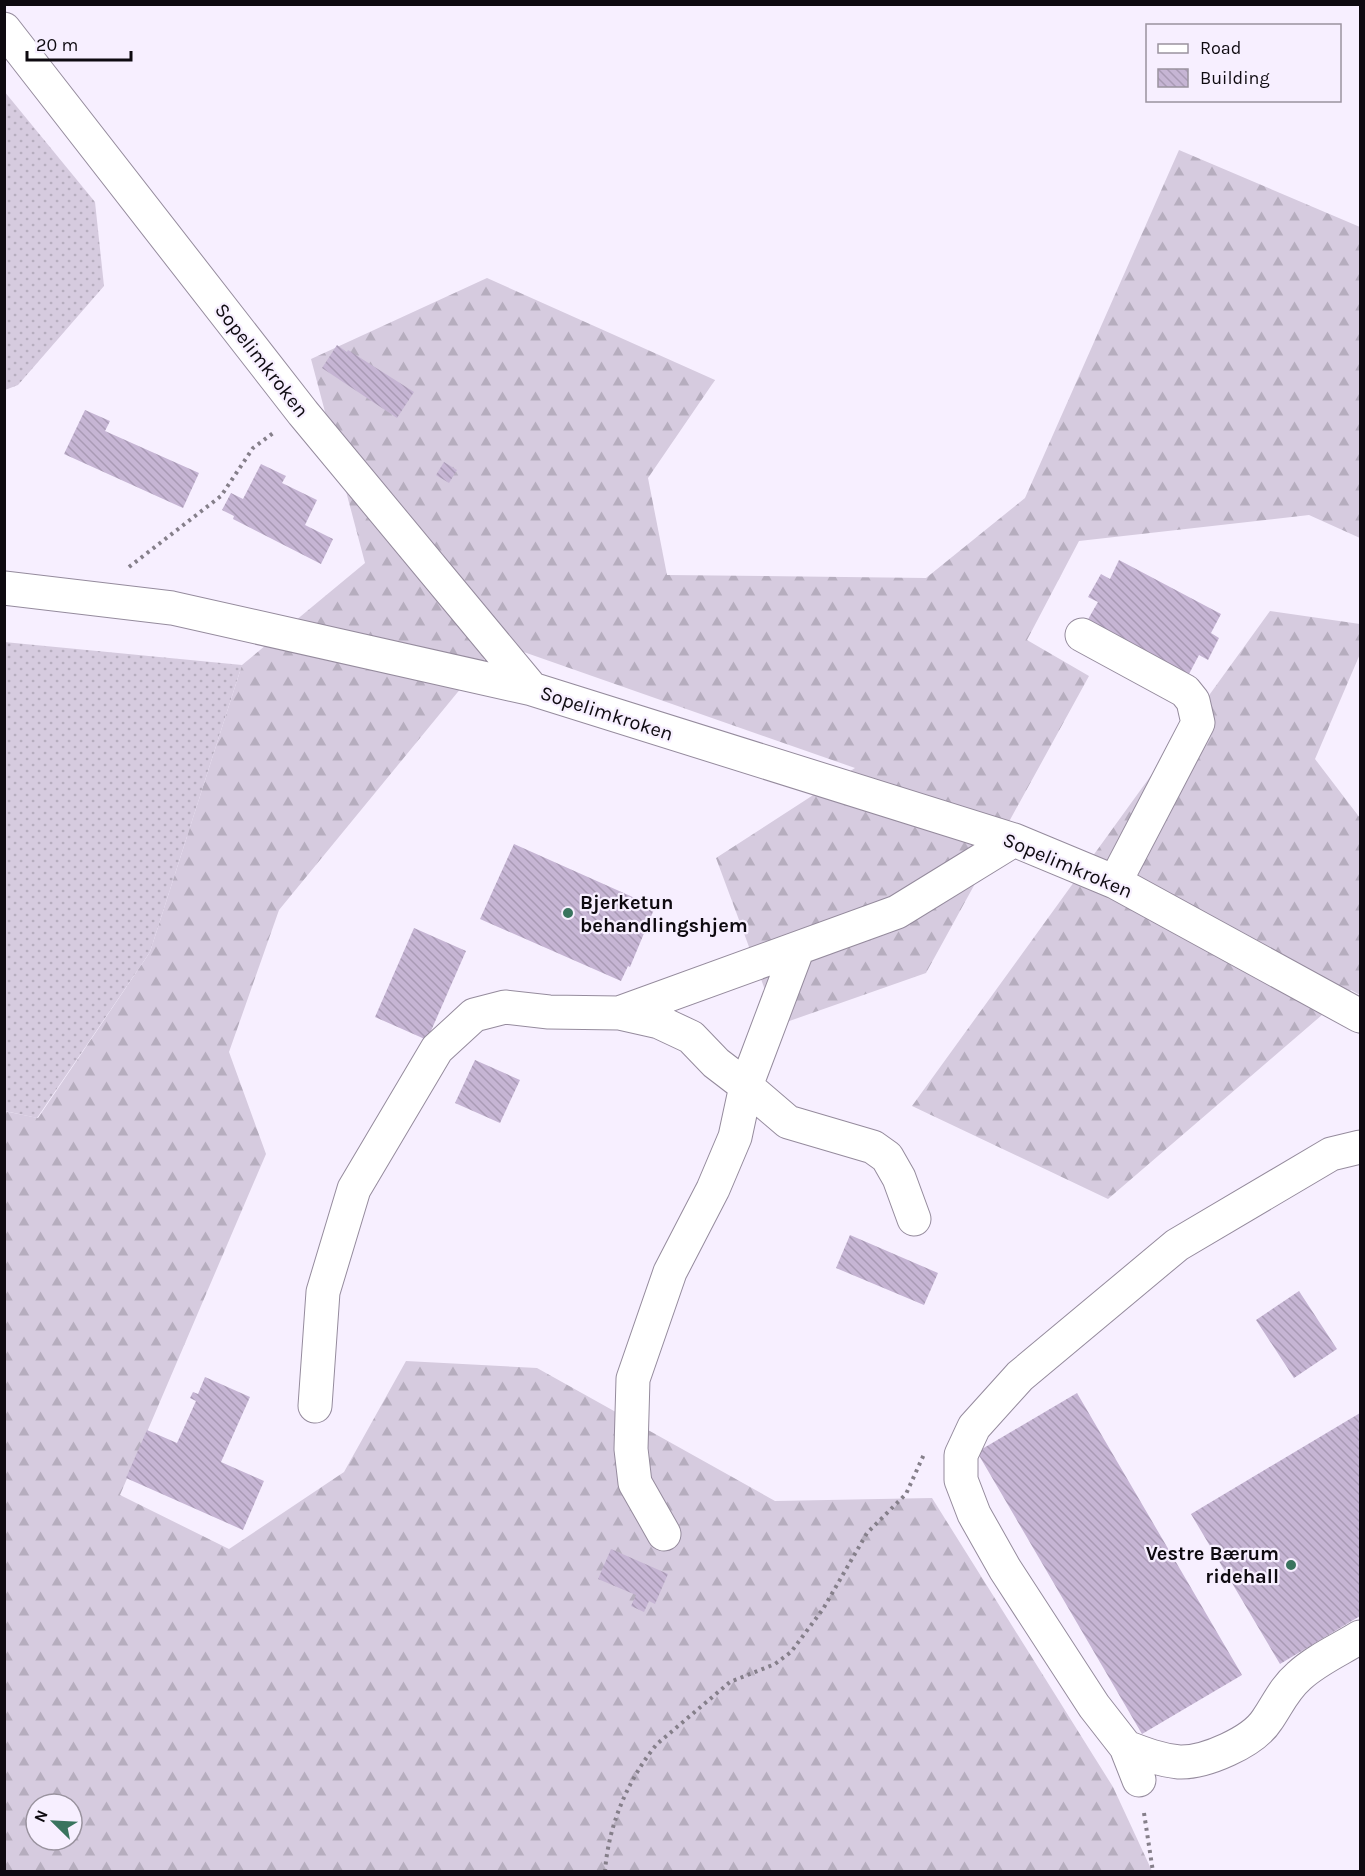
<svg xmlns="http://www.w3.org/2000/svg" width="1365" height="1876" font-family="Karla,sans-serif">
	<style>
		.grass { fill: url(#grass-dots) }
		.forest { fill: url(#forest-firs); fill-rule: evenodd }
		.building { fill: url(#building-back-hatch) }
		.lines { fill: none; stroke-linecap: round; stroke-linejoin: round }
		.minor-casing { stroke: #958b9d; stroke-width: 35 }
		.path { stroke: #857f8a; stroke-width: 4; stroke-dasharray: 3 4.5; stroke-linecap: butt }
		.minor { stroke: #fff; stroke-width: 33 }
		.poi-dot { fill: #39745e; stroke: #f7efff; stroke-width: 2 }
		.labels { text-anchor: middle; stroke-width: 4.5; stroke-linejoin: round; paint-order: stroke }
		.street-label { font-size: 20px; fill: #0e0a10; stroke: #f7efff }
		.poi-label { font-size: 20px; font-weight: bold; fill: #0e0a10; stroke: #f7efff; text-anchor: start }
	</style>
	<defs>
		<pattern id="grass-dots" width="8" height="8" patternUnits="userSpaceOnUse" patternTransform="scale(1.5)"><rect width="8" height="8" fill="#d6cbdf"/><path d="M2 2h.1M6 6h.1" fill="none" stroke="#b6adbe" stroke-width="1.8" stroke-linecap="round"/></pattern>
		<pattern id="forest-firs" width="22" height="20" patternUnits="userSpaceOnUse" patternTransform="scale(1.5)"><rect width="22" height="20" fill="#d6cbdf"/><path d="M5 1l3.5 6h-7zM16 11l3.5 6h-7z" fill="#b6adbe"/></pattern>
		<pattern id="building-back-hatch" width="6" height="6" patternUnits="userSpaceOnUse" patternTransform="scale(1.5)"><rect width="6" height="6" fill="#c6b5d4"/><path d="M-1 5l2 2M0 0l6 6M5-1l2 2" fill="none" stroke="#a99ab5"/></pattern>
	</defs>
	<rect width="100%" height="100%" fill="#f7efff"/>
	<path class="grass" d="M 4,91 L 95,202 L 104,286 L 18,385 L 5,390 Z
		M 4,642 L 242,665 L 150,952 L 37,1118 L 5,1111 Z"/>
	<path class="forest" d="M 1179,150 L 1360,227 L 1360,538 L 1309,515 L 1079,541 L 1027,640 L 1089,676 L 926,973 L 778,1025 L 716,858 L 855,768 L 498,643 L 279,910 L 229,1052 L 266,1154 L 120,1495 L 229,1549 L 344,1472 L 406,1361 L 537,1368 L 775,1501 L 932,1498 L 1113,1787 L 1152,1871 L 5,1871 L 4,1111 L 38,1118 L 150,952 L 242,665 L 365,563 L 311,359 L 487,278 L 715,380 L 648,478 L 667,575 L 926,578 L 1025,498 ZM 36,1804 L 72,1804 L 72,1840 L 36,1840 Z
		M 1270,611 L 1360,624 L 1360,654 L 1315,759 L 1360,818 L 1360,995 L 1351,990 L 1108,1199 L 912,1106 Z"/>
	<path class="building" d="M 337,345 L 347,352 L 348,350 L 414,392 L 397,418 L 322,368 Z
		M 85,410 L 110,421 L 105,431 L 199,473 L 183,508 L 64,454 Z
		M 444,462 L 457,470 L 449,483 L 436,475 Z
		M 261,464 L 286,476 L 282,483 L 317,500 L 305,525 L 333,539 L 321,564 L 233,519 L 234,516 L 222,510 L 231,493 L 243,499 Z
		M 1119,560 L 1221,614 L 1211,633 L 1219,638 L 1208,660 L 1199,655 L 1189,674 L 1087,621 L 1098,602 L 1088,597 L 1101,574 L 1110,579 Z
		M 514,844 L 655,907 L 630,967 L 628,966 L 621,981 L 480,919 Z
		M 414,928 L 466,951 L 427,1040 L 375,1017 Z
		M 475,1060 L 520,1080 L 500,1123 L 455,1103 Z
		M 850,1235 L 938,1273 L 924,1305 L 836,1268 Z
		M 1299,1291 L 1337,1349 L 1294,1378 L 1256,1320 Z
		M 205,1377 L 250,1397 L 221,1462 L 264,1481 L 243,1530 L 126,1478 L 147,1430 L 177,1443 L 196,1401 L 190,1398 L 193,1392 L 198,1394 Z
		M 1077,1393 L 1242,1675 L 1142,1734 L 977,1452 Z
		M 1360,1413 L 1360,1616 L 1280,1664 L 1191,1514 Z
		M 611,1549 L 668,1574 L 655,1604 L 649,1601 L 644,1612 L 631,1606 L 636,1595 L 598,1579 Z"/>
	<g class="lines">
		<g class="minor-casing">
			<path id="minor" d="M 4,29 L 303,413 L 532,689 L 1014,840 L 1115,882 L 1360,1016
				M 4,588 L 172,608 L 532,689
				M 1082,635 L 1185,691 L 1193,701 L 1198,723 L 1115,882
				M 798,948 L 746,1086 L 788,1122 L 873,1147 L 887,1157 L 899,1178 L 914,1219
				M 619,1013 L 659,1022 L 691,1037 L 716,1063 L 746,1086 L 735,1137 L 713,1189 L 670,1272 L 633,1379 L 631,1449 L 635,1483 L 664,1534
				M 315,1406 L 323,1292 L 354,1189 L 437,1049 L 474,1015 L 505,1007 L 549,1012 L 619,1013 L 897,912 L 1014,840
				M 1126,1747 C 1144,1754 1160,1760 1179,1762 C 1205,1763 1253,1742 1267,1720 C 1278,1704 1284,1689 1299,1676 C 1316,1660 1341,1649 1360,1637
				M 1139,1780 L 1126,1747 L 1094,1706 L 1005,1569 L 974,1514 L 961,1480 L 961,1455 L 974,1427 L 1020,1376 L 1177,1245 L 1331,1154 L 1360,1147"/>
		</g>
		<path class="path" d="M 129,567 L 221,496 L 253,448 L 276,431
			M 1144,1813 L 1153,1872
			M 605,1872 C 608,1826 628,1779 657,1744 L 730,1682 L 775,1664 L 791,1652 L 823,1609 L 867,1533 L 906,1494 L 925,1452"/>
		<use href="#minor" class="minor"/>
	</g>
	<g class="poi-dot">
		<circle cx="568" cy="913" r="6"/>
		<circle cx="1291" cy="1565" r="6"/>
	</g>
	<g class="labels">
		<g class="street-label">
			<text transform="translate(262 360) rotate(52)" y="7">Sopelimkroken</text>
			<text transform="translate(607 713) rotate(18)" y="7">Sopelimkroken</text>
			<text transform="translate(1068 865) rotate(23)" y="7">Sopelimkroken</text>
		</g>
		<g class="poi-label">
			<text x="580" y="909">Bjerketun<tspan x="580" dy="23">behandlingshjem</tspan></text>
			<text x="1279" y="1560" text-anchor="end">Vestre Bærum<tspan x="1279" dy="23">ridehall</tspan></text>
		</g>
	</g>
	<rect width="1365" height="1876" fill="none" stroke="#0e0a10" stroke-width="12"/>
	<rect x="1146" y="24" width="195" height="78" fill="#f7efff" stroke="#9a939f" stroke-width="1.5"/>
	<rect x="1158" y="44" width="30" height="9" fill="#ffffff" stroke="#9a939f" stroke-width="1.5"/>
	<text x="1200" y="54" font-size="18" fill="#0e0a10">Road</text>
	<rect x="1158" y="69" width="30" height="18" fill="url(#building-back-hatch)" stroke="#9a939f" stroke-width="1.5"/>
	<text x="1200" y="84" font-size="18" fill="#0e0a10">Building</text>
	<g transform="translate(54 1822) rotate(294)"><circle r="28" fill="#f7efff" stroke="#9a939f" stroke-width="1.5"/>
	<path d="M0-4.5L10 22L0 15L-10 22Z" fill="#39745e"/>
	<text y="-9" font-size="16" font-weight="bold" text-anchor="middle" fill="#0e0a10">N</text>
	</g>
	<path d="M27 51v9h104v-9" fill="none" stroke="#0e0a10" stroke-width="3"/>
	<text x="36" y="51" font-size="18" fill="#0e0a10" stroke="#f7efff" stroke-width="4.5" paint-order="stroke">20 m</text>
</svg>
